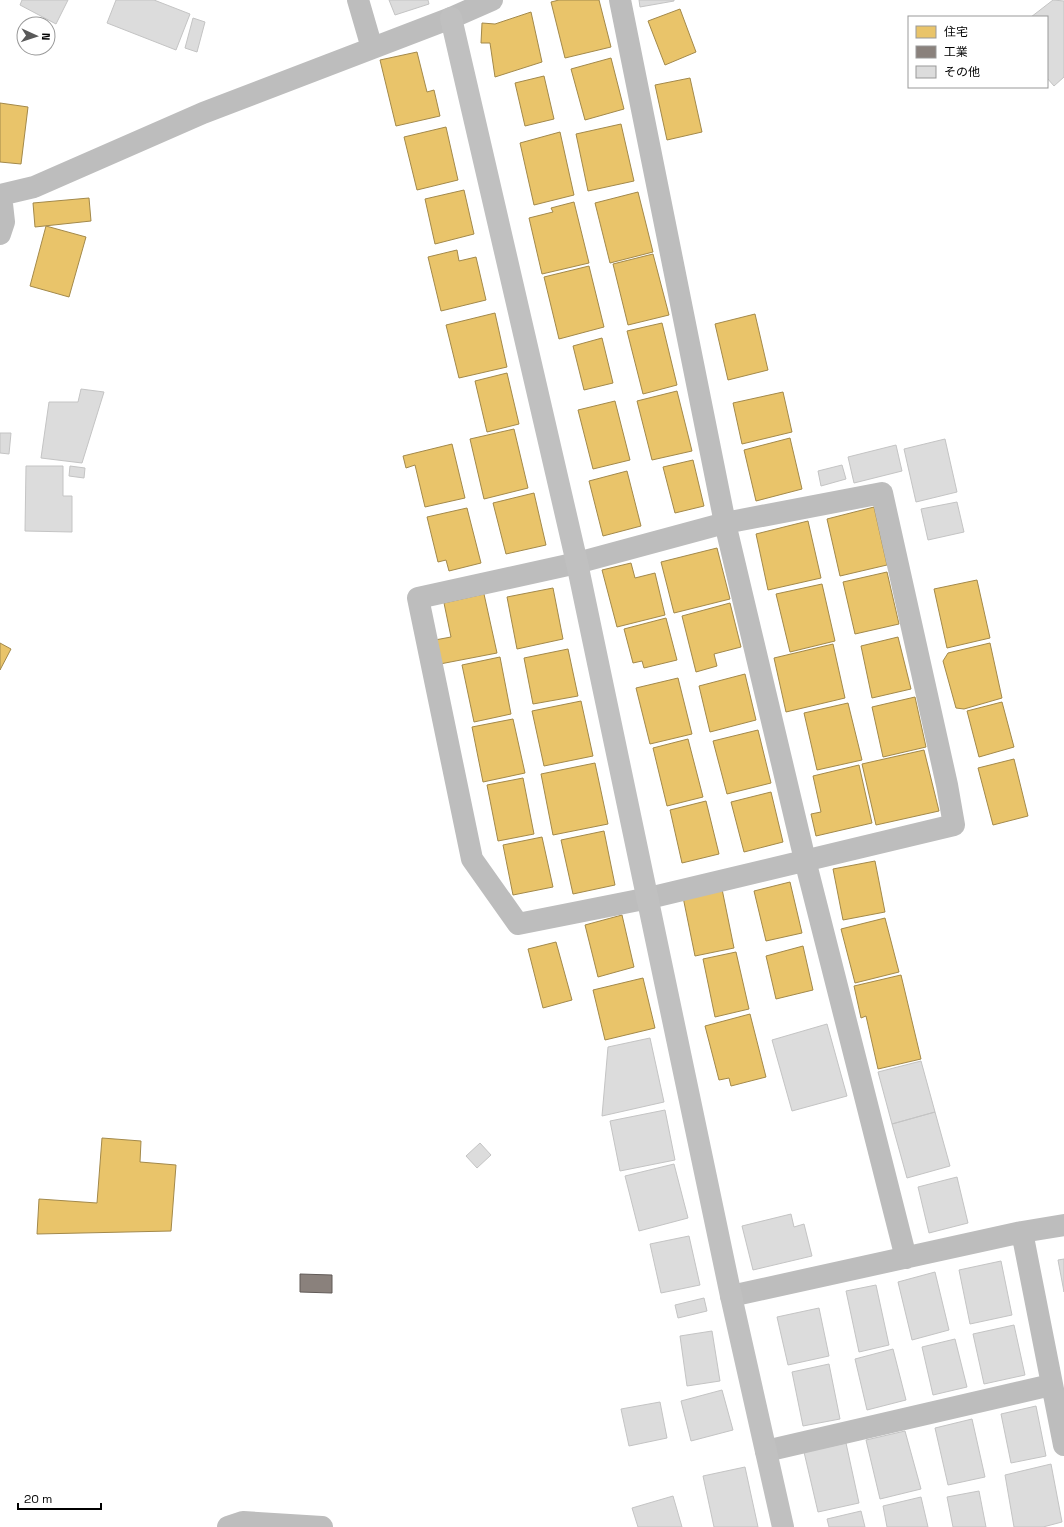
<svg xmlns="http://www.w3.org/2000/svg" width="1064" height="1527" font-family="'Space Grotesk','Noto Sans JP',sans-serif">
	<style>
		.homes { fill: #e9c46a; stroke: #a3894a }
		.industry { fill: #8a817c; stroke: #615a57 }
		.building { fill: #dcdcdc; stroke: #c4c4c4 }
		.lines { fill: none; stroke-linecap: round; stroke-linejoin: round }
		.street { stroke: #bdbdbd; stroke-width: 22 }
		.secondary { stroke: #c0c0c0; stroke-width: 22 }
	</style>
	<rect width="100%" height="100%" fill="#fff"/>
	<path class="homes" d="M 559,0 L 599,0 L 611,47 L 565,58 L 551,2 Z
		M 680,9 L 696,52 L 665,65 L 648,21 Z
		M 531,12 L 542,62 L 495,77 L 490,43 L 481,43 L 482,23 L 495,24 Z
		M 417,52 L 427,92 L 434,90 L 440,116 L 396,126 L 380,60 Z
		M 611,58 L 624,109 L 585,120 L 571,69 Z
		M 544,76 L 554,119 L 525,126 L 515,83 Z
		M 690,78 L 702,132 L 667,140 L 655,85 Z
		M 0,103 L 28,107 L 21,164 L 0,162 Z
		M 621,124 L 634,181 L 588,191 L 576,134 Z
		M 446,127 L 458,180 L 417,190 L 404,137 Z
		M 560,132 L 574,195 L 534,205 L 520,143 Z
		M 464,190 L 474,234 L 435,244 L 425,199 Z
		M 638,192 L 653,252 L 610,263 L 595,203 Z
		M 89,198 L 91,221 L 35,227 L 33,203 Z
		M 574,202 L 589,263 L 542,274 L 529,218 L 553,212 L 551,208 Z
		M 46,226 L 86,237 L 69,297 L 30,286 Z
		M 457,250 L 459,261 L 476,257 L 486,300 L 441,311 L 428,257 Z
		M 653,254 L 669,315 L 628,325 L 613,264 Z
		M 589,266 L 604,327 L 559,339 L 544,277 Z
		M 495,313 L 507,367 L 459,378 L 446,325 Z
		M 755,314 L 768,370 L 728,380 L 715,324 Z
		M 662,323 L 677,385 L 643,394 L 627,331 Z
		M 602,338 L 613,383 L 584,390 L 573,346 Z
		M 507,373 L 519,424 L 487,432 L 475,381 Z
		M 677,391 L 692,451 L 652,460 L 637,401 Z
		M 783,392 L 792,432 L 742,444 L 733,403 Z
		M 615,401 L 630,460 L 593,469 L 578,410 Z
		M 514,429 L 528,488 L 484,499 L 470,439 Z
		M 790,438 L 802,489 L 756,501 L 744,450 Z
		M 452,444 L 465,498 L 425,507 L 415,465 L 406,468 L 403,456 Z
		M 693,460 L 704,506 L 675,513 L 663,467 Z
		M 627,471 L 641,526 L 603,536 L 589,481 Z
		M 534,493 L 546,545 L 506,554 L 493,503 Z
		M 874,507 L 887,565 L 840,576 L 827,519 Z
		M 467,508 L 481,563 L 449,571 L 446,560 L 438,562 L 427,517 Z
		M 808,521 L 821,578 L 768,590 L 756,534 Z
		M 717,548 L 730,599 L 674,613 L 661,562 Z
		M 631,563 L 635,578 L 655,573 L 665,615 L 617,627 L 602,570 Z
		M 887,572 L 899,624 L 855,634 L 843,582 Z
		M 977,580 L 990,638 L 947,648 L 934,589 Z
		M 822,584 L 835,641 L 790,652 L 776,594 Z
		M 553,588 L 563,639 L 517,649 L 507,597 Z
		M 484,594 L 497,653 L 440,664 L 435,640 L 451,637 L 444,603 Z
		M 730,603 L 741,647 L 714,654 L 717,666 L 696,672 L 682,616 Z
		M 666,618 L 677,660 L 644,668 L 642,661 L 633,663 L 624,629 Z
		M 898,637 L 911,689 L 872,698 L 861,646 Z
		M 0,643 L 11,649 L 0,670 Z
		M 990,643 L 1002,698 L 964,709 L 956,708 L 943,661 L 948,653 Z
		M 833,644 L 845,698 L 786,712 L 774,658 Z
		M 568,649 L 578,696 L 533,704 L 524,658 Z
		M 500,657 L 511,714 L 474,722 L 462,665 Z
		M 745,674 L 756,720 L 710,732 L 699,686 Z
		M 678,678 L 692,734 L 650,744 L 636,688 Z
		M 915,697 L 926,747 L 883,757 L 872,707 Z
		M 581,701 L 593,756 L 544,766 L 532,711 Z
		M 1002,702 L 1014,747 L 979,757 L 967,711 Z
		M 848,703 L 862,760 L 817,770 L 804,713 Z
		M 513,719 L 525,773 L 483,782 L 472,727 Z
		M 758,730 L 771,783 L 727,794 L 713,741 Z
		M 688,739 L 703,797 L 667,806 L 653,748 Z
		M 924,750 L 939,811 L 876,825 L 862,764 Z
		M 1014,759 L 1028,816 L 993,825 L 978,768 Z
		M 595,763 L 608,824 L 553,835 L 541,774 Z
		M 859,765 L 872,823 L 816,836 L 811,814 L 821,812 L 813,776 Z
		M 523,778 L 534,834 L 498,841 L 487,785 Z
		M 771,792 L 783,842 L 744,852 L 731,802 Z
		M 706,801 L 719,854 L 682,863 L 670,810 Z
		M 604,831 L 615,885 L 573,894 L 561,840 Z
		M 542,837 L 553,887 L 513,895 L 503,845 Z
		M 875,861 L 885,912 L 843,920 L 833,869 Z
		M 790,882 L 802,933 L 766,941 L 754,891 Z
		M 722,889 L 734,948 L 695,956 L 683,897 Z
		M 622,915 L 634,967 L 598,977 L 585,925 Z
		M 885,918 L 899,972 L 855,983 L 841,929 Z
		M 556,942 L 572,1000 L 543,1008 L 528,949 Z
		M 803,946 L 813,990 L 776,999 L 766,956 Z
		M 736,952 L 749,1009 L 715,1017 L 703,959 Z
		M 901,975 L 921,1059 L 878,1069 L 866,1016 L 861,1018 L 854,986 Z
		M 643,978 L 655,1028 L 605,1040 L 593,990 Z
		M 750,1014 L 766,1077 L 731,1086 L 729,1078 L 719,1080 L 705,1026 Z
		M 102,1138 L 141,1141 L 140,1162 L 176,1165 L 171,1231 L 37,1234 L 39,1199 L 97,1203 Z"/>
	<path class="industry" d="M 300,1274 L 332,1275 L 332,1293 L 300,1292 Z"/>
	<path class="building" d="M 22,0 L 68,0 L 56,24 L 20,5 Z
		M 116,0 L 154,0 L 190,14 L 176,50 L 107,23 Z
		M 389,0 L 428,0 L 429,4 L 395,15 Z
		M 639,0 L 674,0 L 674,1 L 640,7 Z
		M 1053,0 L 1064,1 L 1064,77 L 1054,86 L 1047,78 L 1047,17 L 1031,17 Z
		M 193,18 L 205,22 L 197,52 L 185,48 Z
		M 81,389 L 104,392 L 82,463 L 41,458 L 49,402 L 78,402 Z
		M 0,433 L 11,433 L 9,454 L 0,453 Z
		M 945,439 L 957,492 L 916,502 L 904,449 Z
		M 896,445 L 902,471 L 854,483 L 848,457 Z
		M 842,465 L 846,479 L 821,486 L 818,471 Z
		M 26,466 L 63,466 L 63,496 L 72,496 L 72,532 L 25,531 Z
		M 70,466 L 85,468 L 84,478 L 69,476 Z
		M 957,502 L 964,532 L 928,540 L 921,509 Z
		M 827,1024 L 847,1096 L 792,1111 L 772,1040 Z
		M 650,1038 L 664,1102 L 602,1116 L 608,1047 Z
		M 921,1061 L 935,1112 L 892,1124 L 878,1072 Z
		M 665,1110 L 675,1160 L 620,1171 L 610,1121 Z
		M 935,1112 L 950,1166 L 907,1178 L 892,1124 Z
		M 480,1143 L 491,1155 L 477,1168 L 466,1156 Z
		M 674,1164 L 688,1218 L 639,1231 L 625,1176 Z
		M 957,1177 L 968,1223 L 929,1233 L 918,1187 Z
		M 791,1214 L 794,1227 L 804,1224 L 812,1256 L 753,1270 L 742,1226 Z
		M 689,1236 L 700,1285 L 661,1293 L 650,1244 Z
		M 1064,1259 L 1064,1292 L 1058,1260 Z
		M 1001,1261 L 1012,1315 L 970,1324 L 959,1270 Z
		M 935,1272 L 949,1330 L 912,1340 L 898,1282 Z
		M 876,1285 L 889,1345 L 859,1352 L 846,1291 Z
		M 704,1298 L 707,1311 L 678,1318 L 675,1305 Z
		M 819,1308 L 829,1356 L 788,1365 L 777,1317 Z
		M 1014,1325 L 1025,1375 L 984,1384 L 973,1334 Z
		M 712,1331 L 720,1381 L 687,1386 L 680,1336 Z
		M 955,1339 L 967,1387 L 933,1395 L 922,1347 Z
		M 893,1349 L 906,1400 L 867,1410 L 855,1359 Z
		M 829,1364 L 840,1419 L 803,1426 L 792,1372 Z
		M 722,1390 L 733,1430 L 691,1441 L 681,1401 Z
		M 660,1402 L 667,1438 L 629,1446 L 621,1409 Z
		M 1036,1406 L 1046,1456 L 1011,1463 L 1001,1414 Z
		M 972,1419 L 985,1477 L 948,1485 L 935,1428 Z
		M 905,1431 L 921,1489 L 880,1499 L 866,1440 Z
		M 846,1443 L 859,1503 L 818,1512 L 804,1452 Z
		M 1051,1464 L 1062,1522 L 1043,1527 L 1014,1527 L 1005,1475 Z
		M 745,1467 L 758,1527 L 714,1527 L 703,1476 Z
		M 979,1491 L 986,1527 L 953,1527 L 947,1497 Z
		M 673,1496 L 682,1527 L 638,1527 L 632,1508 Z
		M 921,1497 L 928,1527 L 887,1527 L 883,1506 Z
		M 861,1511 L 865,1527 L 829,1527 L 827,1519 Z"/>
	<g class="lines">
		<path class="street" d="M 358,0 L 372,48
			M 620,0 L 725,523 L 805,860 L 906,1258
			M 0,195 L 34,187 L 203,113 L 451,18 L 492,0
			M 0,234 L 4,222 L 1,195
			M 882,493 L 947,785 L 954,825 L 649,898 L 518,924 L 472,859 L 418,598 L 577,563 L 725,523 Z
			M 1022,1232 L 1064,1445
			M 731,1296 L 1022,1232 L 1064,1225
			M 766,1451 L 1051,1385
			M 228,1527 L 243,1522 L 322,1527"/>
		<path class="secondary" d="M 451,18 L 577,563 L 731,1296 L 783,1527"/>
	</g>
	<rect x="908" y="16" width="140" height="72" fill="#ffffff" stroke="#999999"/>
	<rect x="916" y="26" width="20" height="12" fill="#e9c46a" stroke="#999999"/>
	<text x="944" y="36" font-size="12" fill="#000000">住宅</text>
	<rect x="916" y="46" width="20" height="12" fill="#8a817c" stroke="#999999"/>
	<text x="944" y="56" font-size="12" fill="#000000">工業</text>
	<rect x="916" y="66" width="20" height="12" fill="#dcdcdc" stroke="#999999"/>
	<text x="944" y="76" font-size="12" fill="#000000">その他</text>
	<g transform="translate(36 36) rotate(93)"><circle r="19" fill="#ffffff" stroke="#999999"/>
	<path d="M0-3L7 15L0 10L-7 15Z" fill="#595959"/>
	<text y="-6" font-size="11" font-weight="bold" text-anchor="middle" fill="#000000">N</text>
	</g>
	<path d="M18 1503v6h83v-6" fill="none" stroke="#000000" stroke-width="2"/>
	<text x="24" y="1503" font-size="12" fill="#000000" stroke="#ffffff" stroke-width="3" paint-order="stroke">20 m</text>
</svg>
